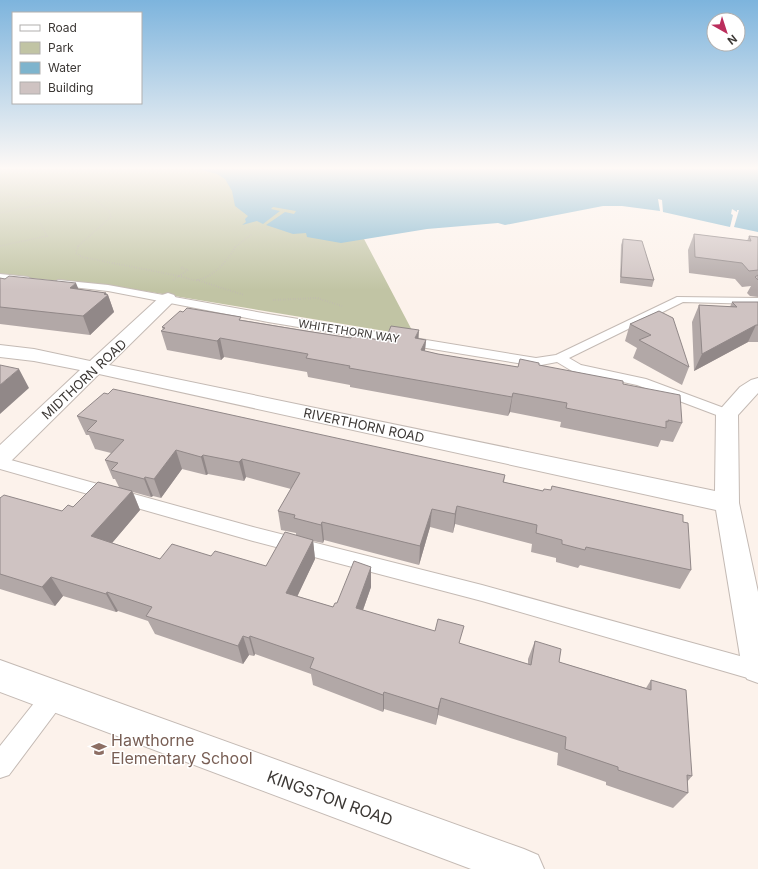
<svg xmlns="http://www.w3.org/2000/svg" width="758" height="869" font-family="Inter,sans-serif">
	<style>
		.green { fill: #c1c4a4 }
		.water { fill: #7eb4cd }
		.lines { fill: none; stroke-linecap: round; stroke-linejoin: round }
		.lane-casing { stroke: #c4bab4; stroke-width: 2 }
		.street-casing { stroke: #c4bab4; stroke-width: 2 }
		.path-far1 { stroke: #c0b8b2; stroke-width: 1.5; stroke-dasharray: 0.5 1.5; stroke-linecap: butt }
		.path { stroke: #c0b8b2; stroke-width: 2; stroke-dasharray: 0.5 2; stroke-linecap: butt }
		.lane { fill: #fff; fill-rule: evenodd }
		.street { fill: #fff; fill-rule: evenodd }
		.wall { fill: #b2a8a7; fill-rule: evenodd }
		.shaded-wall { fill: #918888 }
		.building { fill: #cfc3c2; stroke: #918888 }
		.labels { text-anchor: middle; stroke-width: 3; stroke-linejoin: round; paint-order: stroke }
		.far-street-label { font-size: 11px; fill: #3c3835; stroke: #fff }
		.street-label { font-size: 13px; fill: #3c3835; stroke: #fff }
		.near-education-label { font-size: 16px; fill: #785e54; stroke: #fff; text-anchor: start }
		.near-street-label { font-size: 16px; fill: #3c3835; stroke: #fff }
	</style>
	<rect width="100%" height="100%" fill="#fcf2eb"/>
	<path class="green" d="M 0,169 L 210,169 L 353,218 L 415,336 L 120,287 L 0,275 Z"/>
	<path class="water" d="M 198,169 L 758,169 L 758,232 L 734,227 L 739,210 L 737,210 L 737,212 L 732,209 L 731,214 L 733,215 L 730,227 L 663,212 L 662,200 L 658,199 L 660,211 L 622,206 L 603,206 L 505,225 L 498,223 L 427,229 L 341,243 L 307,237 L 306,233 L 293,234 L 266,225 L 285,212 L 294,214 L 296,211 L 273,207 L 271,209 L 280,211 L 263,224 L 257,221 L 242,225 L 246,222 L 245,219 L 248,216 L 235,206 L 232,191 L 225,179 L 217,174 Z"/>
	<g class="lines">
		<g class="lane-casing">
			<path id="lane" d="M 0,274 L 28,277 L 33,280 L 28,283 L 0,280 Z
				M 58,280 L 108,285 L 268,314 L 536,358 L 556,355 L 677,297 L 758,298 L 758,304 L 683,302 L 569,358 L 581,365 L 646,379 L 732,411 L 734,414 L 732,417 L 727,419 L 637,385 L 572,371 L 557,362 L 536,366 L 268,322 L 108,291 L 54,285 L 53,283 Z
				M 0,457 L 253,527 L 482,585 L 758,661 L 758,681 L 482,601 L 253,541 L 0,469 Z
				M 54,685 L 62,688 L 65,696 L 62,704 L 9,775 L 0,778 L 0,746 L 46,688 Z"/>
		</g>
		<g class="street-casing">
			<path id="street" d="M 168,293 L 174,295 L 176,298 L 174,301 L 109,365 L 715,491 L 716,414 L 740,387 L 751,380 L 758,378 L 758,393 L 738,415 L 739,503 L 758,592 L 758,683 L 747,679 L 742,668 L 716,510 L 99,374 L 8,464 L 0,466 L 0,445 L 80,370 L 34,361 L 0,357 L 0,345 L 34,349 L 90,361 L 162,295 Z
				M 0,660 L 524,849 L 538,855 L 544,869 L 471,869 L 0,692 Z"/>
		</g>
		<path class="path-far1" d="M 0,175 L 3,169
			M 0,192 L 21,197 L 88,193 L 109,211 L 111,217 L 77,247
			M 0,213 L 90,195
			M 0,246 L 47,236 L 40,223
			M 235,247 L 252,234"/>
		<path class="path" d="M 78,246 L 76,253 L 82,257 L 179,276 L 173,280
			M 179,276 C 184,277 193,281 198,280 C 216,275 227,261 236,246
			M 179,276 L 188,270 L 181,268 L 183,267
			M 197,280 L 244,295
			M 273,300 L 317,298 L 342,306"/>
		<use href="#lane" class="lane"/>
		<use href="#street" class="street"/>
	</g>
	<path class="wall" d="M 694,234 L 747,241 L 749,236 L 758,237 L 758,297 L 750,296 L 747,293 L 751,286 L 742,287 L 735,279 L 689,273 L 688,250 Z
		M 623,239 L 654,280 L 652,287 L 620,283 L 621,245 Z
		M 0,278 L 106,293 L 108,295 L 114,312 L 90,335 L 0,324 Z
		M 732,302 L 758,302 L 758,342 L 748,342 L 694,371 L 692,322 L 699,305 L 730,307 Z
		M 659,311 L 689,367 L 682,385 L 633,358 L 637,348 L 625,341 L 630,324 Z
		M 183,312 L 242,320 L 351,338 L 385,341 L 418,338 L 426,340 L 425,351 L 438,354 L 518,367 L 539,365 L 623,384 L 682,423 L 673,442 L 661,440 L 658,447 L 560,427 L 561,422 L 510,412 L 508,416 L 350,387 L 350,385 L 308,377 L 307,372 L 224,357 L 221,360 L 167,350 L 161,331 L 163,330 L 162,327 Z
		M 77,416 L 505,475 L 504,482 L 543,491 L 683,522 L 691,570 L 680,589 L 580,565 L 578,568 L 556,562 L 556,558 L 531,552 L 532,544 L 455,524 L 453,533 L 430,527 L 419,565 L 324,540 L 323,543 L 313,541 L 315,559 L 297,596 L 333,607 L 337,603 L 371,567 L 371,587 L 363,610 L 460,644 L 528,664 L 528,659 L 535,641 L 559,662 L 646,688 L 651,680 L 692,776 L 687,782 L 688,793 L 673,808 L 606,785 L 606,782 L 557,765 L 558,753 L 438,715 L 436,725 L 384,709 L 383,712 L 313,685 L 311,674 L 255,654 L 254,656 L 249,655 L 243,664 L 155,634 L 148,621 L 118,611 L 116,612 L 63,596 L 55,606 L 0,589 L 0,498 L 62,511 L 119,487 L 115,479 L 113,479 L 105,460 L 111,453 L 95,449 L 89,435 L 86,435 ZM 182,469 L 206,475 L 208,474 L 244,481 L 246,477 L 291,489 L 278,511 L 281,530 L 296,533 L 296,535 L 266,566 L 211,556 L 160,559 L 112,543 L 140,510 L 133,492 L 151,497 L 153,496 L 161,498 Z"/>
	<path class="shaded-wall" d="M 76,283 L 83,300 L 70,288 Z
		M 106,293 L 107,296 L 108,295 L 114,312 L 90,335 L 83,316 Z
		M 756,325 L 748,342 L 694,371 L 702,354 Z
		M 419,330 L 418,348 L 415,338 Z
		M 220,338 L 224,357 L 221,360 L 217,341 Z
		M 426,340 L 424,358 L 421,350 Z
		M 19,369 L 29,388 L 0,414 L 0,385 Z
		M 513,393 L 510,412 L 508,416 L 512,397 Z
		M 176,450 L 182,469 L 161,498 L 154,479 Z
		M 203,455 L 208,474 L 206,475 L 201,457 Z
		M 242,459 L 246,477 L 244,481 L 239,462 Z
		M 145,477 L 153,496 L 151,497 L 144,479 Z
		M 132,491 L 140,510 L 101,556 L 91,536 Z
		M 457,506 L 455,524 L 453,533 L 455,514 Z
		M 432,509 L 430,527 L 419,565 L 420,546 Z
		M 322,522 L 324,540 L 323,543 L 321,525 Z
		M 313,540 L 315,559 L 290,612 L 286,593 Z
		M 371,567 L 371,587 L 357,627 L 356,608 Z
		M 51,577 L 63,596 L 55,606 L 42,587 Z
		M 107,592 L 118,611 L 116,612 L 106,594 Z
		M 243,636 L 249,655 L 243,664 L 238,646 Z
		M 250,636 L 255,654 L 254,656 L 249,638 Z
		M 384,692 L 384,709 L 383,712 L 383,695 Z
		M 441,698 L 438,715 L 436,725 L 438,709 Z"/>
	<path class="building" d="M 694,234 L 751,241 L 749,236 L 758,237 L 758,270 L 749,271 L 742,263 L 695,257 Z
		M 623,239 L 642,241 L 654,280 L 621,277 Z
		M 758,275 L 758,280 L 755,277 Z
		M 9,276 L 76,283 L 70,288 L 106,293 L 104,294 L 108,295 L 83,316 L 0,307 L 0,278 L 5,279 Z
		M 732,302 L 758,302 L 758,325 L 756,325 L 702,354 L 699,305 L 737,307 Z
		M 187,308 L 241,317 L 239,320 L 306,331 L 351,338 L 352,335 L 385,341 L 391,326 L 419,330 L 415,338 L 426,340 L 421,350 L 438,354 L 518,367 L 520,359 L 539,363 L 539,365 L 623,381 L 623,384 L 680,395 L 682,423 L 668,420 L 668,422 L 666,421 L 666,428 L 566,408 L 567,403 L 513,393 L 512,397 L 349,368 L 350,366 L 306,358 L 308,354 L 220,338 L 217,341 L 161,331 L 165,328 L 162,327 L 180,311 L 183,312 Z
		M 659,311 L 673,318 L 689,367 L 639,340 L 651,335 L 630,324 Z
		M 0,365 L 19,369 L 0,385 Z
		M 113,389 L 505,475 L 503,482 L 543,491 L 544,489 L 551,490 L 552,486 L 683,515 L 683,522 L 688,523 L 691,570 L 586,547 L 585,550 L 562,544 L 562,540 L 536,533 L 537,525 L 457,506 L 455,514 L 432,509 L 420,546 L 322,522 L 321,525 L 294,518 L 295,515 L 278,511 L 300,473 L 242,459 L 239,462 L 203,455 L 201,457 L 176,450 L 154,479 L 145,477 L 144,479 L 111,470 L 118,463 L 105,460 L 124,440 L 87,431 L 97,421 L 77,416 L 104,393 L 108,394 Z
		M 98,482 L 132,491 L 91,536 L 160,559 L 172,544 L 211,556 L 215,551 L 266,566 L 285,532 L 313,540 L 286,593 L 333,607 L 335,603 L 337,603 L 354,561 L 371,567 L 356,608 L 435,631 L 438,619 L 464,626 L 459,643 L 531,665 L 535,641 L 561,649 L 559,662 L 651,690 L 651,680 L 686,690 L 692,776 L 687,775 L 688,793 L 618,770 L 618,767 L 565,749 L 566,737 L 441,698 L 438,709 L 384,692 L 383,695 L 310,668 L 314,658 L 250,636 L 249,638 L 243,636 L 238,646 L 146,616 L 152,607 L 107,592 L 106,594 L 51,577 L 42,587 L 0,574 L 0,498 L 4,495 L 62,511 L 68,505 L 73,507 Z"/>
	<linearGradient id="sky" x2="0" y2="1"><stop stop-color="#7db4dd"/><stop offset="0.58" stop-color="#fef9f6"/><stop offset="1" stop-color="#fef9f6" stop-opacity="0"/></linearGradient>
	<rect width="758" height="290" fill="url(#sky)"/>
	<defs>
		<g id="school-bare" transform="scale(1.2)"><path d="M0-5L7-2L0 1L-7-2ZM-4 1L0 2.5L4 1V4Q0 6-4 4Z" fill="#8d6e63" stroke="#fff" stroke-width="2.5" paint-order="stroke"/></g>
	</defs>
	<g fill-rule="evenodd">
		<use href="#school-bare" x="99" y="749"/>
	</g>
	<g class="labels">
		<g class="far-street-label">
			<text transform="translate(349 331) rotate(9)" y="4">WHITETHORN WAY</text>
		</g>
		<g class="street-label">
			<text transform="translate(84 379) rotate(-43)" y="5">MIDTHORN ROAD</text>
			<text transform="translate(364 425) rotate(12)" y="5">RIVERTHORN ROAD</text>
		</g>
		<g class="near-education-label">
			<text x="111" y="746">Hawthorne<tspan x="111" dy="18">Elementary School</tspan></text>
		</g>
		<g class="near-street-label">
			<text transform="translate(330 798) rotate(20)" y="6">KINGSTON ROAD</text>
		</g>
	</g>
	<rect x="12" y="12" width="130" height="92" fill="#ffffff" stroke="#b1afae"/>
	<rect x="20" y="25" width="20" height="6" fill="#ffffff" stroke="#b1afae"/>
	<text x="48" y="32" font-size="12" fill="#3c3835">Road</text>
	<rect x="20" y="42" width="20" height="12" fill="#c1c4a4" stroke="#b1afae"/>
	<text x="48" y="52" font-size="12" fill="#3c3835">Park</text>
	<rect x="20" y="62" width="20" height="12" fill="#7eb4cd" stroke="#b1afae"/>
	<text x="48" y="72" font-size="12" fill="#3c3835">Water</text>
	<rect x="20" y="82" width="20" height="12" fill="#cfc3c2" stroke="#b1afae"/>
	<text x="48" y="92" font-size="12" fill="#3c3835">Building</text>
	<g transform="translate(726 32) rotate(141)"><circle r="19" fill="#ffffff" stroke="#b1afae"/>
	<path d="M0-3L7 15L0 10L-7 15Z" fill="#bb2d5c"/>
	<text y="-6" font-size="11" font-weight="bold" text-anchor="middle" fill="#3c3835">N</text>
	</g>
</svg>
